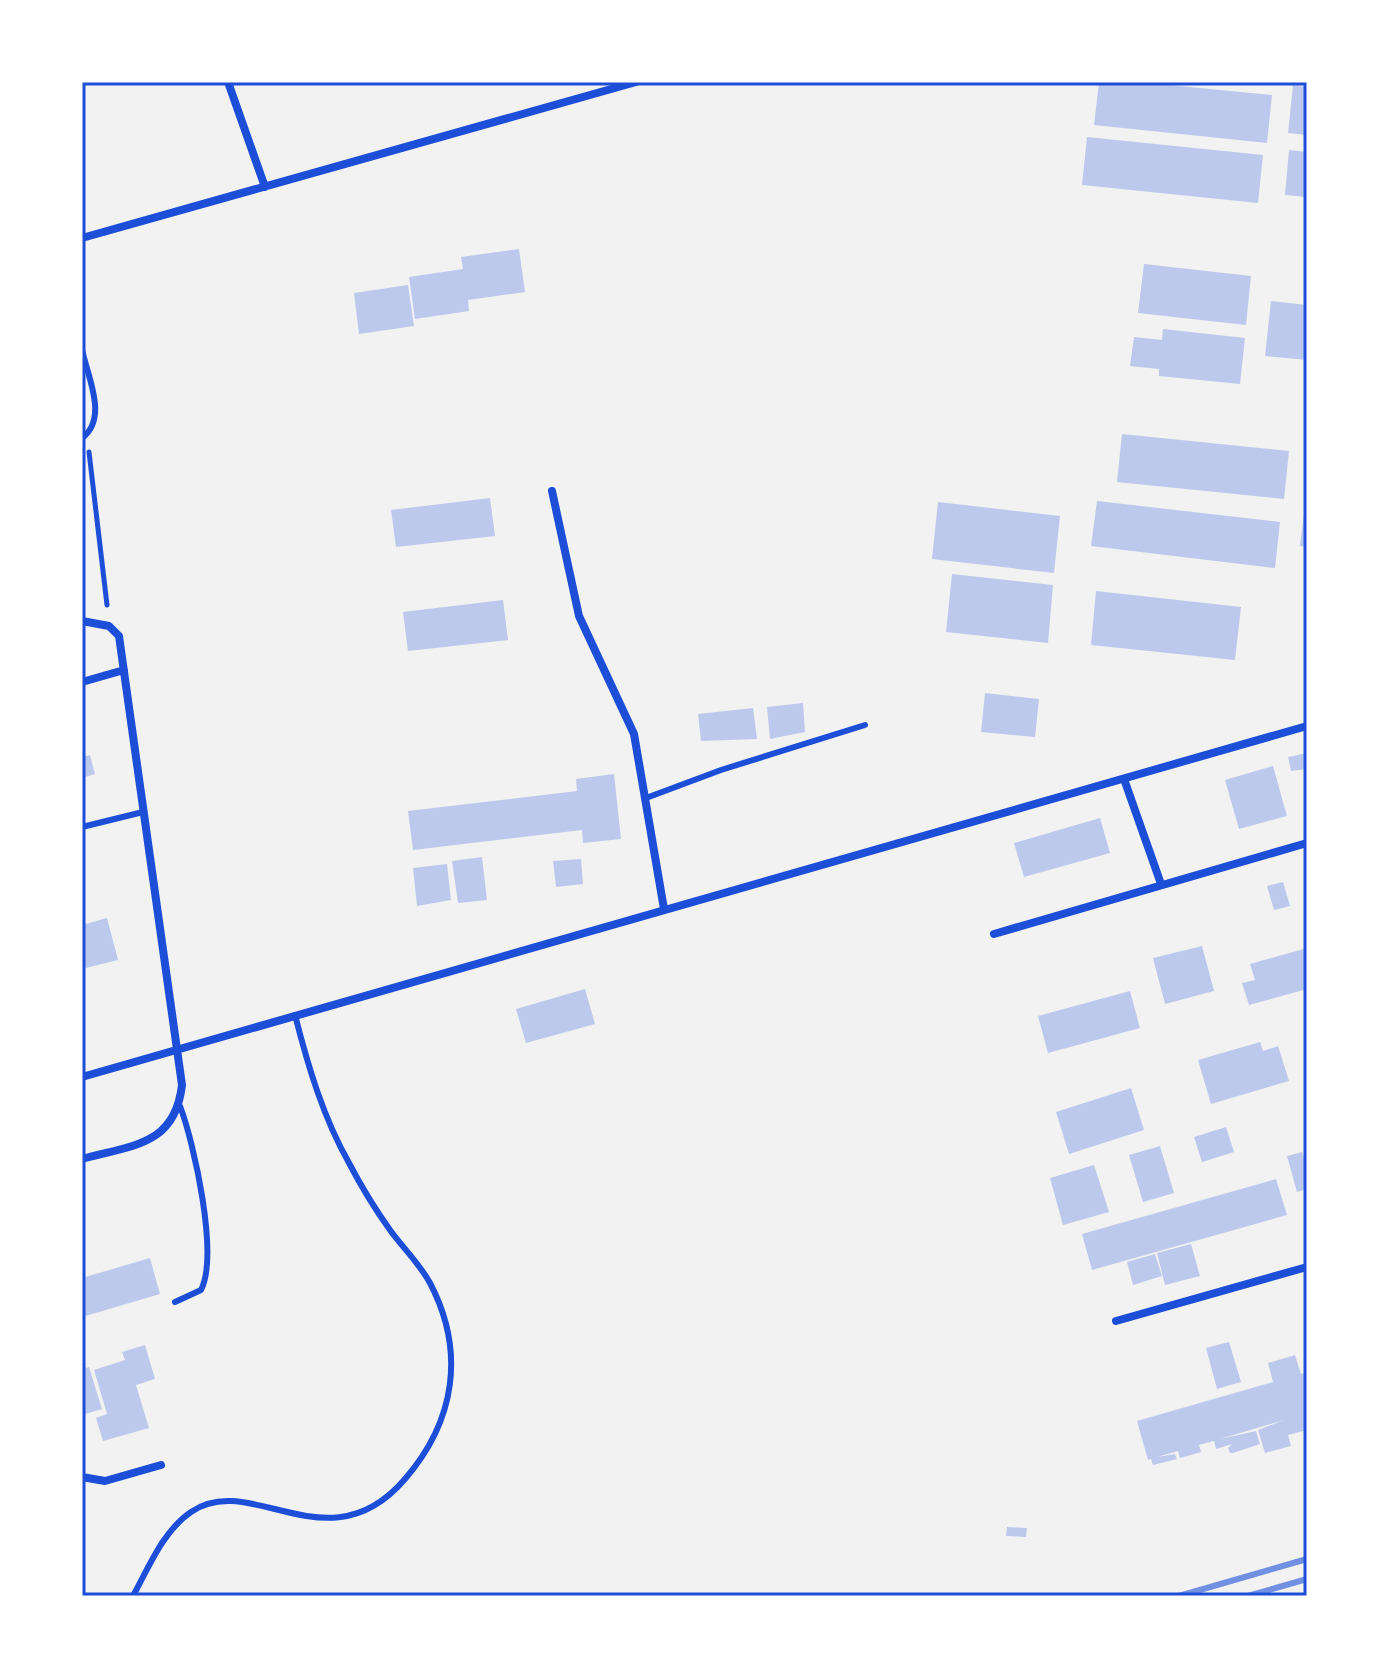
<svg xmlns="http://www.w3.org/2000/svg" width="1389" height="1678" font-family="Cabin,sans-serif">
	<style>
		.building { fill: #bdc9ec }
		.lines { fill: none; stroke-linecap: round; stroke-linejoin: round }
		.path { stroke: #1d4ed8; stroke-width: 5 }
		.service { stroke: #1d4ed8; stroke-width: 6 }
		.minor { stroke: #1d4ed8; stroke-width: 8 }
		.rail { stroke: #7290e2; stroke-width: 6 }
		.neatline { fill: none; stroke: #1d4ed8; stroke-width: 3 }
	</style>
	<rect width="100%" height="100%" fill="#f2f2f2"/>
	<path class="building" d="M 1099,82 L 1138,82 L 1272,95 L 1267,143 L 1094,125 Z
		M 1293,85 L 1307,87 L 1307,135 L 1288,133 Z
		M 1087,137 L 1263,155 L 1258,203 L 1082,185 Z
		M 1289,150 L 1307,152 L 1307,197 L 1285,195 Z
		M 519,249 L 525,292 L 468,300 L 469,311 L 415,319 L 409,277 L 463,269 L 461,257 Z
		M 1144,264 L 1251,276 L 1246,325 L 1138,313 Z
		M 408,285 L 414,326 L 359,334 L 354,293 Z
		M 1271,301 L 1307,305 L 1307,360 L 1265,356 Z
		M 1163,329 L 1245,338 L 1240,384 L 1159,376 L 1159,369 L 1130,366 L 1134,337 L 1162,340 Z
		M 1122,434 L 1289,451 L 1284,499 L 1117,482 Z
		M 490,498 L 495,536 L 396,547 L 391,510 Z
		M 1097,501 L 1280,522 L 1275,568 L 1091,546 Z
		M 938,502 L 1060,516 L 1054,573 L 932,559 Z
		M 1305,505 L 1307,505 L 1307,547 L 1300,546 Z
		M 952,574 L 1053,585 L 1048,643 L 946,632 Z
		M 1096,591 L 1241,607 L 1235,660 L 1091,645 Z
		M 503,600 L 508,640 L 408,651 L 403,612 Z
		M 985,693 L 1039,699 L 1035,737 L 981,732 Z
		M 803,703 L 805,732 L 770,739 L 767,707 Z
		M 753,708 L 757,739 L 701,741 L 698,714 Z
		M 1307,753 L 1307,769 L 1291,771 L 1288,757 Z
		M 90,755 L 95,774 L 82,778 L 82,757 Z
		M 1273,766 L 1287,816 L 1239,829 L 1225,780 Z
		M 614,774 L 621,839 L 583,843 L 582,830 L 413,850 L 408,811 L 577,791 L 576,779 Z
		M 1100,818 L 1110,853 L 1024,877 L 1014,843 Z
		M 482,857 L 487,900 L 458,903 L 452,861 Z
		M 581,859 L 583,884 L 556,887 L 553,861 Z
		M 447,864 L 451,900 L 417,906 L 413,868 Z
		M 1283,882 L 1290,906 L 1274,910 L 1267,886 Z
		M 107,918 L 118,960 L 82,969 L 82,925 Z
		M 1202,946 L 1214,991 L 1165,1004 L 1153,958 Z
		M 1307,948 L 1307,989 L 1249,1005 L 1242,983 L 1255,980 L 1250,964 Z
		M 585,989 L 595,1024 L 526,1043 L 516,1009 Z
		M 1130,991 L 1140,1028 L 1048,1053 L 1038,1016 Z
		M 1260,1042 L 1263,1051 L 1278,1046 L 1289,1081 L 1211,1104 L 1198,1060 Z
		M 1131,1088 L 1144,1130 L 1069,1154 L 1056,1112 Z
		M 1226,1127 L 1234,1152 L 1202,1162 L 1194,1137 Z
		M 1160,1146 L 1174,1193 L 1143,1202 L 1129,1155 Z
		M 1302,1152 L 1307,1168 L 1307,1189 L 1297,1192 L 1287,1156 Z
		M 1094,1165 L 1109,1212 L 1063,1225 L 1050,1178 Z
		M 1276,1179 L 1287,1215 L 1092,1270 L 1082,1234 Z
		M 1191,1244 L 1200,1276 L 1165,1285 L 1157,1253 Z
		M 1155,1254 L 1162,1276 L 1133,1285 L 1127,1262 Z
		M 150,1258 L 160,1294 L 82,1317 L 82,1278 Z
		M 1229,1342 L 1241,1382 L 1217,1389 L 1206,1348 Z
		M 145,1345 L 155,1379 L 136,1385 L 149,1428 L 103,1441 L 96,1418 L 107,1414 L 94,1370 L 125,1360 L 122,1352 Z
		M 1295,1355 L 1301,1374 L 1307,1372 L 1307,1430 L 1288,1435 L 1291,1446 L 1265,1453 L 1258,1430 L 1284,1420 L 1220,1439 L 1256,1431 L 1260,1444 L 1233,1453 L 1230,1453 L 1228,1448 L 1232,1444 L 1216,1449 L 1214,1441 L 1199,1445 L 1201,1452 L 1180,1458 L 1178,1451 L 1157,1457 L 1175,1454 L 1177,1459 L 1153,1465 L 1151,1459 L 1148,1460 L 1137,1421 L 1273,1382 L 1268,1363 Z
		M 89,1367 L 102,1409 L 82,1415 L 82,1369 Z
		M 1007,1527 L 1027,1528 L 1026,1537 L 1006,1536 Z"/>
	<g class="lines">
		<path class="path" d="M 89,452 L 107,605"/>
		<path class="service" d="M 82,349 C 87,376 109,418 82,438
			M 646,798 L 721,770 L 865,725
			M 82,827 L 143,812
			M 175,1302 L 201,1290 C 219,1255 194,1143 180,1106
			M 133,1596 C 149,1567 163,1531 191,1512 C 251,1470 329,1568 405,1479 C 455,1421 466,1352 430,1283 C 419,1263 403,1248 390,1230 C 375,1209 361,1186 349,1163 C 323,1117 308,1066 295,1015"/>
		<path class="minor" d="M 228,82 L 265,187
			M 82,238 L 636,82
			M 552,491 L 579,616 L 634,734 L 664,909
			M 82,621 L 109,626 L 119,636 L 182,1085 C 175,1146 132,1145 82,1159
			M 82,682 L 124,670
			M 1124,779 L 1161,884
			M 994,934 L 1307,843
			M 82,1077 L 1307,726
			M 1116,1321 L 1307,1267
			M 82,1477 L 105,1481 L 161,1465"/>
		<path class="rail" d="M 1179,1596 L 1307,1559
			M 1248,1596 L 1307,1579"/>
	</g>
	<rect width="1389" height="1678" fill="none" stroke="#ffffff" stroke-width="168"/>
	<rect x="84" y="84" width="1221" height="1510" class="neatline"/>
</svg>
